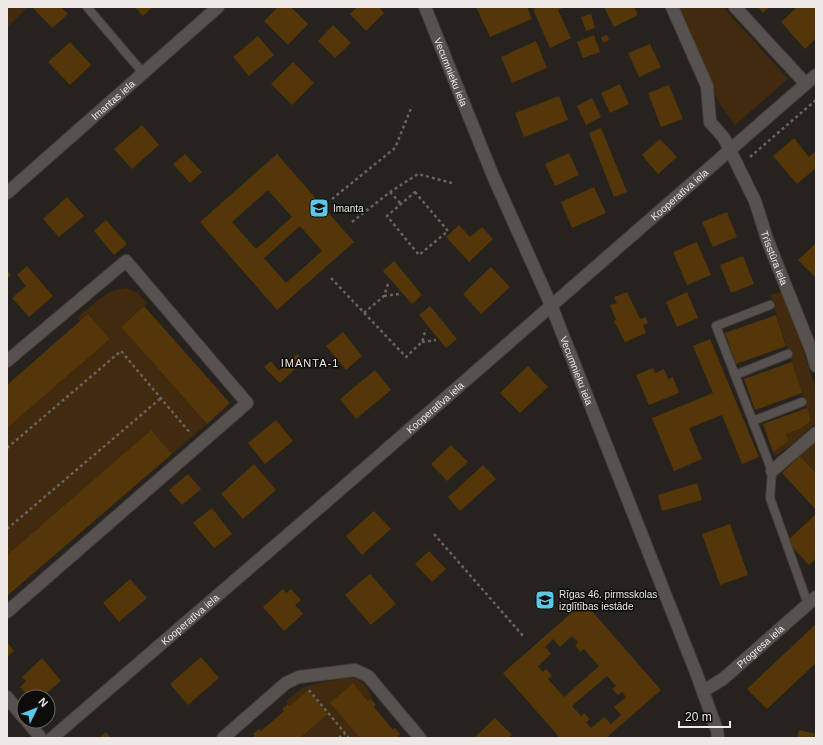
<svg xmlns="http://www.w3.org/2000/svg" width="823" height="745" font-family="Arial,sans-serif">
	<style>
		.green { fill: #412a0d }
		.building { fill: #553608; fill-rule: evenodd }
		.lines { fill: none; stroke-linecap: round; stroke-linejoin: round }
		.lane-casing { stroke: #403d39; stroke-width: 10 }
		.street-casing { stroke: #403d39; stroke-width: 14 }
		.path { stroke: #686461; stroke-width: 2.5; stroke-dasharray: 3 3; stroke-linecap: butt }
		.lane { stroke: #57524d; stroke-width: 8 }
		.street { stroke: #57524d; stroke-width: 12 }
		.labels { text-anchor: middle; stroke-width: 3; stroke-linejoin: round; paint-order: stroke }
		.street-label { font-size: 10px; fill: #ece9e6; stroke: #0e0c0a }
		.poi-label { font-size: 10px; fill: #ece9e6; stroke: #0e0c0a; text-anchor: start }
		.neighbourhood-label { font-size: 11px; letter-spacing: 1px; fill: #ece9e6; stroke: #0e0c0a }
	</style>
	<rect width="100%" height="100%" fill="#26221e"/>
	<path class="green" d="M 7,7 L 28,7 L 7,28 Z
		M 673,7 L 723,7 L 788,79 L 735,125 L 719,103 Z
		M 126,288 L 138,293 L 147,303 L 121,327 L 207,424 L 172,454 L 151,430 L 7,555 L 7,428 L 110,339 L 89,315 L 80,321 L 77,318 L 99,299 L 112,291 Z
		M 783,291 L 816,389 L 816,423 L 791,445 L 775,456 L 773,452 L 789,441 L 786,434 L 800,429 L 811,421 L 770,295 Z
		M 816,441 L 816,473 L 800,456 Z
		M 344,678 C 347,678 351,677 354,678 C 361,679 372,692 371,699 L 368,701 L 353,683 L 330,703 L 360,738 L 300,738 L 328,714 L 308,691 L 290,706 L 286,701 L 302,688 L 315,684 Z"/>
	<path class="building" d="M 34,7 L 61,7 L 68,14 L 52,28 L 33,8 Z
		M 135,7 L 153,7 L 143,16 Z
		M 278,7 L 291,7 L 308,24 L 288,45 L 264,21 Z
		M 357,7 L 379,7 L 384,13 L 366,31 L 350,14 Z
		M 476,7 L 527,7 L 532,19 L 490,37 Z
		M 538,7 L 565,7 L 558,10 L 571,38 L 550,48 L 533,9 Z
		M 604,7 L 634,7 L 638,15 L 614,27 Z
		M 758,7 L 769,7 L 763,13 Z
		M 797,7 L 816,7 L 816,38 L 805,49 L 781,22 Z
		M 591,14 L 595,28 L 586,31 L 581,17 Z
		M 333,25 L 351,43 L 335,58 L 318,41 Z
		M 594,35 L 600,52 L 583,58 L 577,42 Z
		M 607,35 L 609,40 L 603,43 L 601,37 Z
		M 258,36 L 274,55 L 249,76 L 233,57 Z
		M 536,41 L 547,68 L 512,83 L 501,57 Z
		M 70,42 L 91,65 L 70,85 L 48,62 Z
		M 650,44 L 661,67 L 639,77 L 628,53 Z
		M 293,62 L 314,83 L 292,105 L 271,84 Z
		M 620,84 L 629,104 L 610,113 L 601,93 Z
		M 669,85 L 683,119 L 661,127 L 648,93 Z
		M 559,96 L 568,120 L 524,137 L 515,113 Z
		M 592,98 L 601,117 L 586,125 L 577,106 Z
		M 142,125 L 159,145 L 132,169 L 114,149 Z
		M 601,128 L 627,192 L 614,197 L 589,133 Z
		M 794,138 L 809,157 L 816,151 L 816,168 L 797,184 L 773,156 Z
		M 660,139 L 677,157 L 658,174 L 642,155 Z
		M 569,153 L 579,175 L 555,186 L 545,164 Z
		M 185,154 L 202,172 L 190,183 L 173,164 Z
		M 277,154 L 354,242 L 277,310 L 200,222 ZM 268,190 L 292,217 L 256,249 L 232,222 ZM 300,226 L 322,251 L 286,283 L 264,258 Z
		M 594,187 L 606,213 L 572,228 L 561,202 Z
		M 67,197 L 84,216 L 59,237 L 43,219 Z
		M 727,212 L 737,237 L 713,247 L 702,222 Z
		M 106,220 L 127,244 L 114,255 L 94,231 Z
		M 459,225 L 470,237 L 482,227 L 493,239 L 469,262 L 446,237 Z
		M 697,242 L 711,275 L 687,285 L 673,252 Z
		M 815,244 L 816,245 L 816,278 L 798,260 Z
		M 743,256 L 754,284 L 731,293 L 720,265 Z
		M 394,261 L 422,295 L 412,304 L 383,271 Z
		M 27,266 L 53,296 L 29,317 L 12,298 L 26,286 L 17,275 Z
		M 491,267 L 510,287 L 481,314 L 463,294 Z
		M 7,270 L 11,275 L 7,279 Z
		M 627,292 L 640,319 L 646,317 L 648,323 L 643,325 L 646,333 L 625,342 L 614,321 L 616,320 L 610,305 L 617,303 L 614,297 Z
		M 687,292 L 698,318 L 677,327 L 666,302 Z
		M 144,306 L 230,403 L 207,424 L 121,327 Z
		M 430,306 L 457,339 L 446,348 L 419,315 Z
		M 88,314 L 110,339 L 7,428 L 7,385 Z
		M 776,315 L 786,346 L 736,364 L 725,333 Z
		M 343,332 L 362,356 L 346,370 L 326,346 Z
		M 710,339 L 759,457 L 742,464 L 722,415 L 689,428 L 702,459 L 674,471 L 652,418 L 713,393 L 693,346 Z
		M 297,354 L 304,361 L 280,383 L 264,367 L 271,361 L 279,371 Z
		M 792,362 L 802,393 L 755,410 L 744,379 Z
		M 528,366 L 548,387 L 520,413 L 500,393 Z
		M 653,368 L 655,373 L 664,369 L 668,379 L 673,377 L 679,393 L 649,405 L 636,375 Z
		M 375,370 L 391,390 L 356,419 L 340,399 Z
		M 807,408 L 811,421 L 800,429 L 786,434 L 789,441 L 773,452 L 763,424 Z
		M 276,420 L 293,441 L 265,464 L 248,443 Z
		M 151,430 L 172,454 L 7,596 L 7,555 Z
		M 451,445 L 468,462 L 447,481 L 431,464 Z
		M 800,456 L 816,473 L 816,510 L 782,473 Z
		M 254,464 L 276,490 L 243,519 L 221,494 Z
		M 483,465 L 496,479 L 460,511 L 448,497 Z
		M 188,474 L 201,489 L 182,505 L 169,490 Z
		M 697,483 L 702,500 L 662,511 L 658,495 Z
		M 212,508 L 232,534 L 214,548 L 193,523 Z
		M 374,511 L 391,529 L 362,555 L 346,536 Z
		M 816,514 L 816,558 L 809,565 L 787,541 Z
		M 730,524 L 748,575 L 720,585 L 702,534 Z
		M 429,551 L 446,569 L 432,582 L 415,564 Z
		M 370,574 L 396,604 L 371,625 L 345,595 Z
		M 130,579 L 147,598 L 119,622 L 103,603 Z
		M 283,589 L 286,593 L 291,589 L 301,600 L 295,605 L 303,614 L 284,631 L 263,607 Z
		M 584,602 L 661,690 L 606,738 L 560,738 L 503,673 ZM 572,636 L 578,642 L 575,645 L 580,652 L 584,649 L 599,666 L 564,697 L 548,679 L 552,676 L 546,669 L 543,672 L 538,666 L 551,654 L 545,647 L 553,639 L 560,647 ZM 607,676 L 616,686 L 612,689 L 618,695 L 622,692 L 626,697 L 614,707 L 621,715 L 611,724 L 604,717 L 591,728 L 586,722 L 590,719 L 584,713 L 581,716 L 572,706 Z
		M 816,624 L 816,663 L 767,709 L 747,689 Z
		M 7,642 L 14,651 L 7,657 Z
		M 201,657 L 219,678 L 188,705 L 170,684 Z
		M 42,658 L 61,681 L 42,697 L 38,697 L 35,694 L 32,697 L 29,697 L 20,687 L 26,681 L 22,677 Z
		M 353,683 L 368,701 L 371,699 L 376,705 L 374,707 L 393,730 L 395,728 L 400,734 L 398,736 L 400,738 L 360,738 L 330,703 Z
		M 308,690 L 328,714 L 300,738 L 252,738 L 255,736 L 253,734 L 259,729 L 261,731 L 284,711 L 282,709 L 288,704 L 290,706 Z
		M 495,718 L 512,735 L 508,738 L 474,738 Z
		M 799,730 L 816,734 L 816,738 L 797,738 Z
		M 106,732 L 111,738 L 99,738 Z"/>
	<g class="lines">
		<g class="lane-casing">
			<path id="lane" d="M 87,7 L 143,73
				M 770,305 L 716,326 L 772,471 L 770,498 L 808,604
				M 735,375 L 788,354
				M 753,421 L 802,402"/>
		</g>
		<g class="street-casing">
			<g id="street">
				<path id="s1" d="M 425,7 L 493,176 L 551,305 L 697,675 L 717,730 L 718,738"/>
				<path id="s2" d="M 672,7 L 707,86 L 710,122 L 724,138 L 755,201 L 767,239 L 812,352 L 816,366"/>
				<path d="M 735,7 L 806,84"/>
				<path id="s3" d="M 7,193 L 218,7"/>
				<path d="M 7,361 L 126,261 L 247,403 L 7,612"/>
				<path d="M 772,471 L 816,433"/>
				<path id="s4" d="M 703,691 L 723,679 L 816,597"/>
				<path d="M 7,697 L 24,718"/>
				<path d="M 27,721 L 41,738"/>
				<path id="s5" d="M 52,738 L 341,489 L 816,75"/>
				<path d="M 223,738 L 286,683 L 299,677 L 355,670 L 368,676 L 420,738"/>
			</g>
		</g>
		<path class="path" d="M 750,157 L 816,100
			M 390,192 L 401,204
			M 415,192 L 448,231 L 419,255 L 387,216 Z
			M 332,199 L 395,148 L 412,106
			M 352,222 L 390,192 L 418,174 L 452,183
			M 331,278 L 406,357 L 422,342 L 426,329
			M 384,296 L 399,294
			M 364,313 L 384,296 L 389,281
			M 422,342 L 436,340
			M 7,448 L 121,351 L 191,434
			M 7,529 L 161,398
			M 434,534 L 524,637
			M 309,690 L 349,738
			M 339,738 L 345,733"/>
		<use href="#lane" class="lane"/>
		<use href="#street" class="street"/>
	</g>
	<defs>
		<g id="school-square" transform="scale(1)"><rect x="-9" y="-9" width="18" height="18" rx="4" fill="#5dc7e8" stroke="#0e0c0a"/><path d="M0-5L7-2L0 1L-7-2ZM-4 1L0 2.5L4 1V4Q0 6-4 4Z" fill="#111"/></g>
	</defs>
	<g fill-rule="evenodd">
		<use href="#school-square" x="319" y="208"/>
		<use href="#school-square" x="545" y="600"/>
	</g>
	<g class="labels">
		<g class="street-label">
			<text dy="4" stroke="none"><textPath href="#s1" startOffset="70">Vecumnieku iela</textPath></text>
			<text dy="4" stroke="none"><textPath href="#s3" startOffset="141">Imantas iela</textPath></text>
			<text dy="4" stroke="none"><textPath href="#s5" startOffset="830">Kooperatīva iela</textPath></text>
			<text dy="4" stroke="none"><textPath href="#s2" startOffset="274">Trīsstūra iela</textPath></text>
			<text dy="4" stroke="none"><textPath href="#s1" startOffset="394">Vecumnieku iela</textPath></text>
			<text dy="4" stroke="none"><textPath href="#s5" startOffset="506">Kooperatīva iela</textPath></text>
			<text dy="4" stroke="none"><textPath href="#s5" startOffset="182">Kooperatīva iela</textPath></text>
			<text dy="4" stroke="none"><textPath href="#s4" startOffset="73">Progresa iela</textPath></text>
		</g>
		<g class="poi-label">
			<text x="333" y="212">Imanta</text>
			<text x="559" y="598">Rīgas 46. pirmsskolas<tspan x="559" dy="12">izglītības iestāde</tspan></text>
		</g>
		<g class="neighbourhood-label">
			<text x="310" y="367">IMANTA-1</text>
		</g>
	</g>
	<rect width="823" height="745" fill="none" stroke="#ece9e6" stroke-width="16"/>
	<g transform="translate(36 709) rotate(47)"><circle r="19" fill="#0e0c0a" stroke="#676462"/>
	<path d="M0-3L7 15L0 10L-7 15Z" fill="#5dc7e8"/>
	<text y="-6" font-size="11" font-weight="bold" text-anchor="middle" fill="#ece9e6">N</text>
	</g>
	<path d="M679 721v6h51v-6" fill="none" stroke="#ece9e6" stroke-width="2"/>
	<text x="685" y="721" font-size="12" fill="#ece9e6" stroke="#0e0c0a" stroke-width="3" paint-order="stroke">20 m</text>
</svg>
